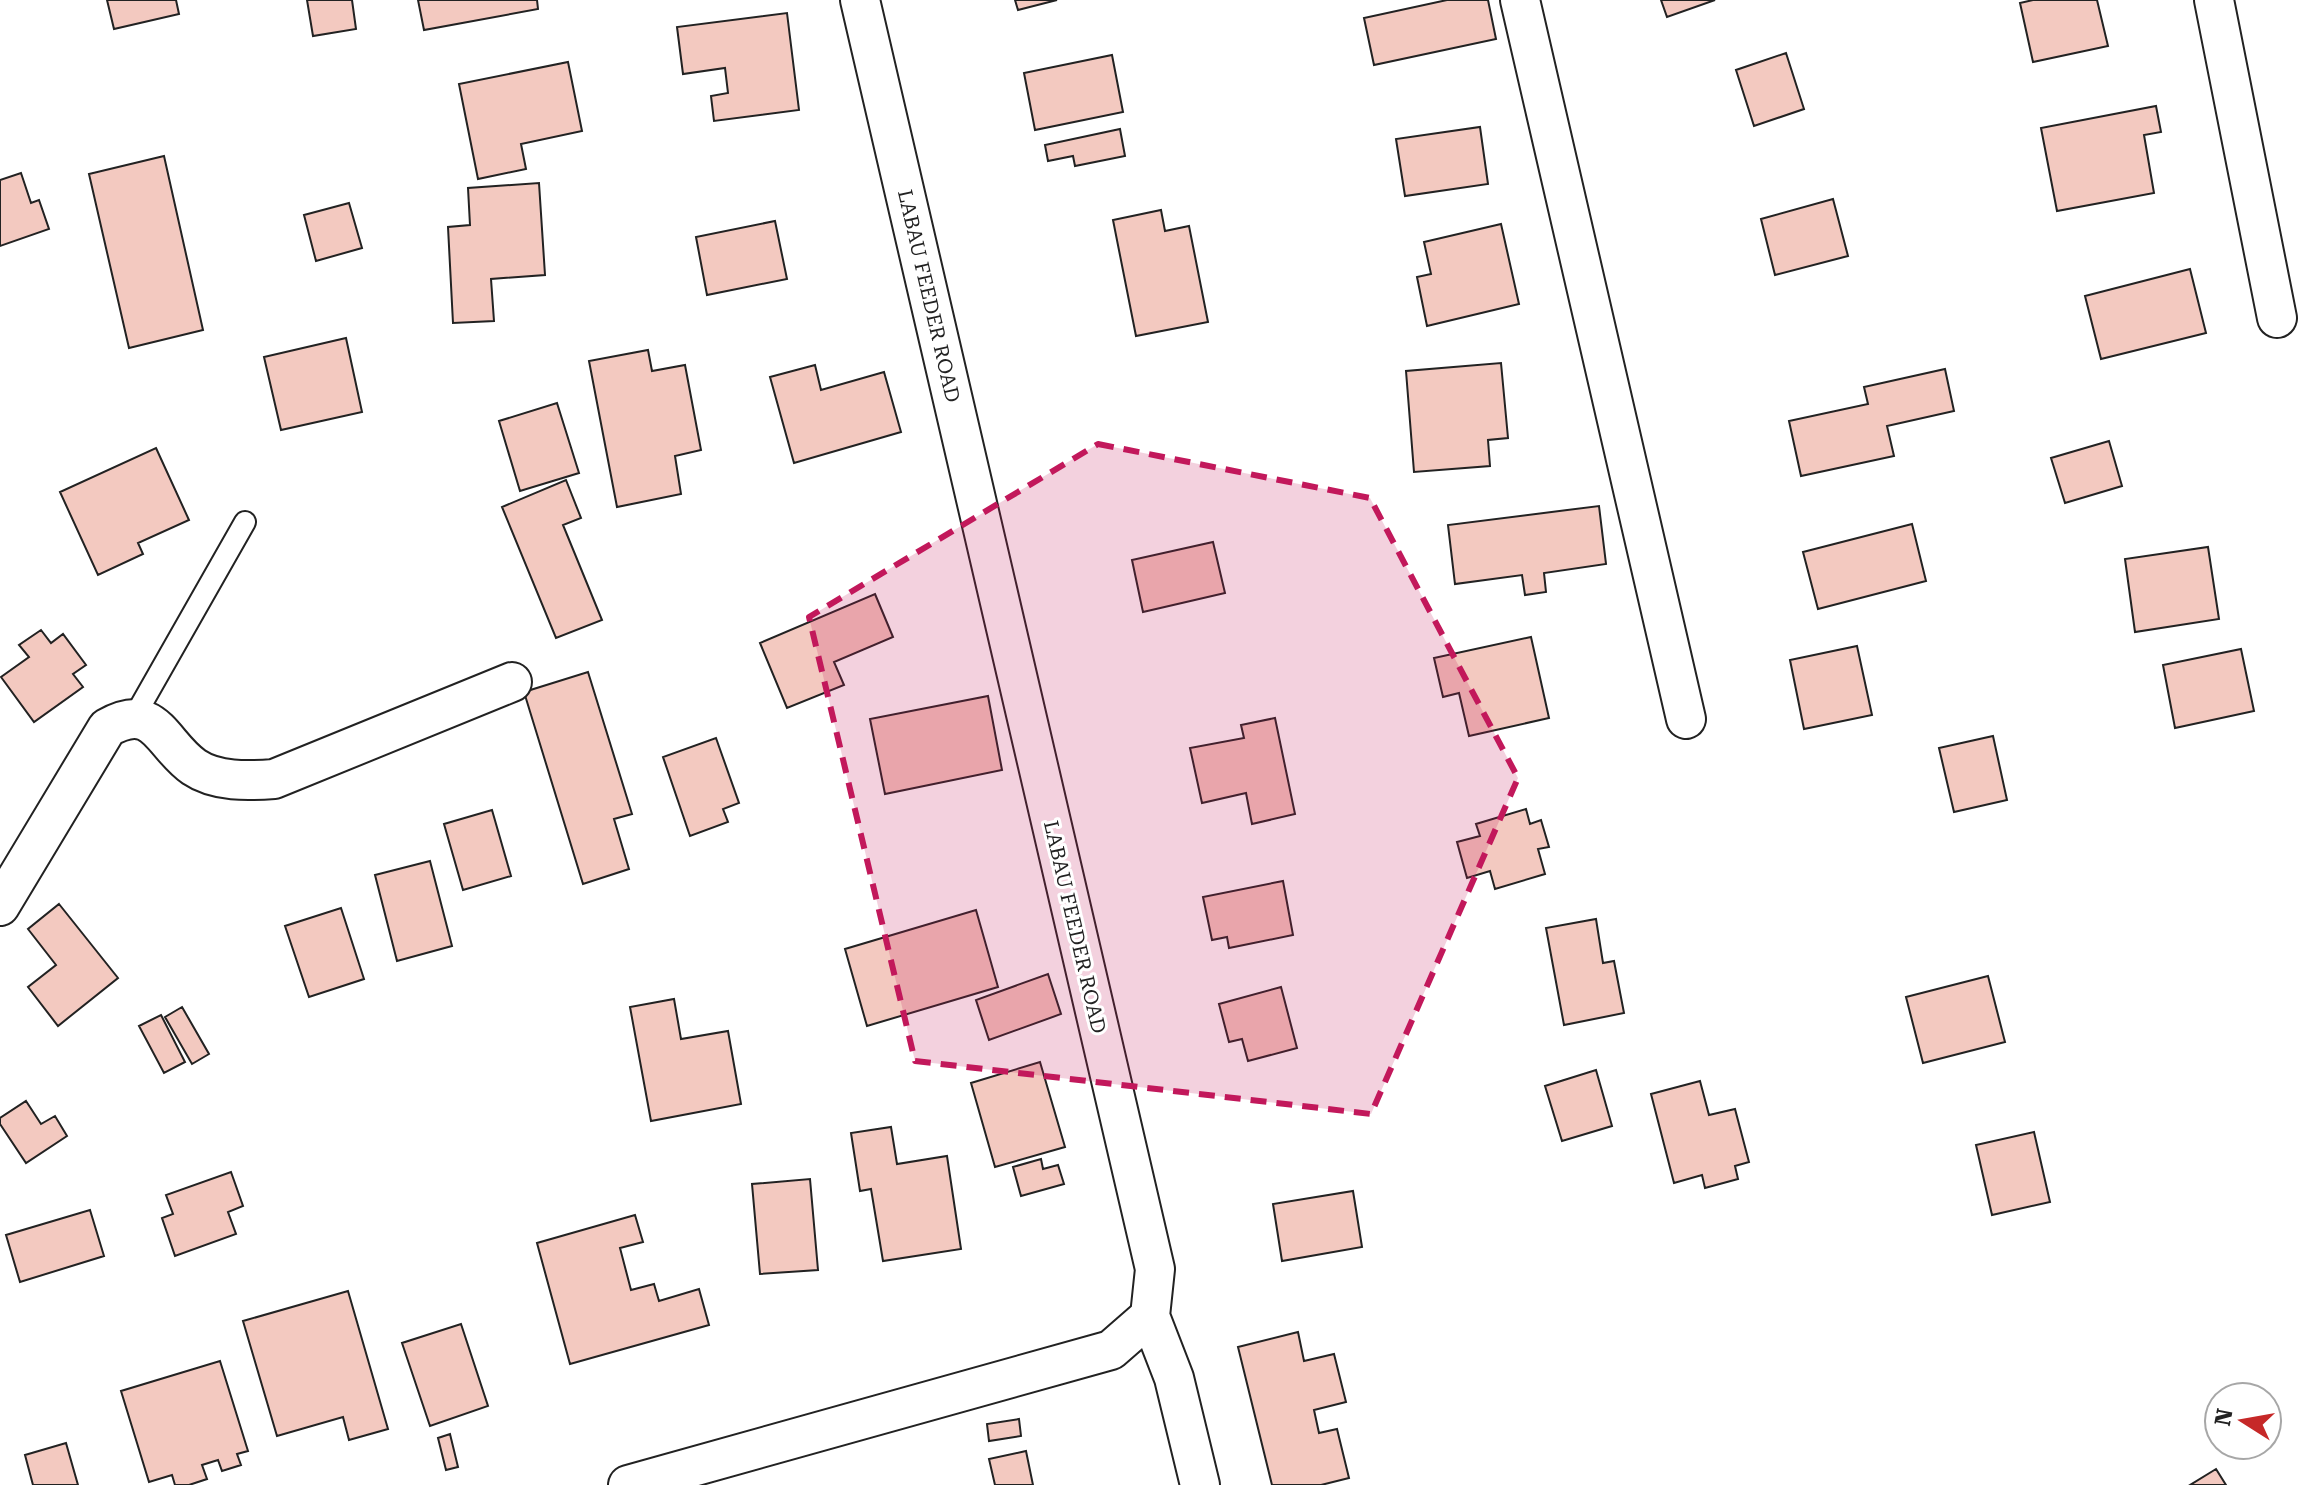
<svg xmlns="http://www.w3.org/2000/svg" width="2307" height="1485" font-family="'Roboto Serif',serif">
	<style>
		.building { fill: #f3c9c0; stroke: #222; stroke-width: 2 }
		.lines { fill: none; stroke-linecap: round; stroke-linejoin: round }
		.lane-casing { stroke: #222; stroke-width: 24 }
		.street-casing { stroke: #222; stroke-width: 42 }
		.lane { stroke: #fff; stroke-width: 20 }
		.street { stroke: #fff; stroke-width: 38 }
		.marked { fill: #c2185b; fill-opacity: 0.2; stroke: #c2185b; stroke-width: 6; stroke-dasharray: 16 10; stroke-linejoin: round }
		.labels { text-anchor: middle; stroke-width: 6; stroke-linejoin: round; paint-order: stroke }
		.street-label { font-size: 20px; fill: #222; stroke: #fff }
	</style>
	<rect width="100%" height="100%" fill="#fff"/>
	<path class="building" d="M 107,0 L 176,0 L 179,14 L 114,29 Z
		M 307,0 L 352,0 L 356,29 L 313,36 Z
		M 418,0 L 537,0 L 538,9 L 424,30 Z
		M 1015,0 L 1057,0 L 1018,10 Z
		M 1447,0 L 1488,0 L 1496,39 L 1374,65 L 1364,18 Z
		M 1661,0 L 1715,0 L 1667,17 Z
		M 2033,0 L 2097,0 L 2108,46 L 2033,62 L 2020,3 Z
		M 787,13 L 799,110 L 714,121 L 711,96 L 728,93 L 725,68 L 683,74 L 677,27 Z
		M 1786,53 L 1804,109 L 1754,126 L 1736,70 Z
		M 1112,55 L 1123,112 L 1035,130 L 1024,73 Z
		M 568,62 L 582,131 L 521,144 L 526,169 L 478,179 L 459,84 Z
		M 2156,106 L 2161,132 L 2144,135 L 2154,193 L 2057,211 L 2041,128 Z
		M 1480,127 L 1488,184 L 1405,196 L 1396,139 Z
		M 1120,129 L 1125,156 L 1075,166 L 1073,156 L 1048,161 L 1045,145 Z
		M 164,156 L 203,330 L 129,348 L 89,174 Z
		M 21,173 L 31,203 L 39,200 L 49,229 L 0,246 L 0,180 Z
		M 539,183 L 545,275 L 491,279 L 494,321 L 453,323 L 448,227 L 470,225 L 468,188 Z
		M 1833,199 L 1848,256 L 1775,275 L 1761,219 Z
		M 349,203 L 362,248 L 316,261 L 304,215 Z
		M 1161,210 L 1165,231 L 1189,226 L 1208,322 L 1136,336 L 1113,220 Z
		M 775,221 L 787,279 L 707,295 L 696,237 Z
		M 1501,224 L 1519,304 L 1427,326 L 1417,277 L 1431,274 L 1424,242 Z
		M 2190,269 L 2206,333 L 2101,359 L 2085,296 Z
		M 346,338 L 362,412 L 281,430 L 264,357 Z
		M 648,350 L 652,371 L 685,365 L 701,450 L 675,456 L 681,494 L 617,507 L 589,361 Z
		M 1501,363 L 1508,438 L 1488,440 L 1490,466 L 1414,472 L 1406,371 Z
		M 815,365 L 821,390 L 884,372 L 901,432 L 794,463 L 770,377 Z
		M 1945,369 L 1954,411 L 1887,426 L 1894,456 L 1801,476 L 1789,421 L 1868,404 L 1864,387 Z
		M 557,403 L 579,473 L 520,491 L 499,421 Z
		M 2109,441 L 2122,486 L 2065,503 L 2051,458 Z
		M 156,448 L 189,520 L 138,543 L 143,554 L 98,575 L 60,492 Z
		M 566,480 L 581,518 L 563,525 L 602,620 L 556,638 L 502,507 Z
		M 1599,506 L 1606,564 L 1544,573 L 1546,592 L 1525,595 L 1522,575 L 1455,584 L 1448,525 Z
		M 1912,524 L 1926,581 L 1818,609 L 1803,552 Z
		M 1213,542 L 1225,593 L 1143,612 L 1132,560 Z
		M 2208,547 L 2219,619 L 2135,632 L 2125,559 Z
		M 875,594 L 893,637 L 834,662 L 844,685 L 787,708 L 760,643 Z
		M 41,630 L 51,643 L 63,634 L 86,665 L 73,674 L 83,687 L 34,722 L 1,677 L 29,657 L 19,645 Z
		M 1531,637 L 1549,718 L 1469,736 L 1459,693 L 1443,697 L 1434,658 Z
		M 1857,646 L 1872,715 L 1804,729 L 1790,660 Z
		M 2241,649 L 2254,711 L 2175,728 L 2163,665 Z
		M 588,672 L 632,814 L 614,819 L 629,869 L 583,884 L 524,692 Z
		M 988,696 L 1002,770 L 885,794 L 870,719 Z
		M 1275,718 L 1295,814 L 1252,824 L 1246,793 L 1202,803 L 1190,748 L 1244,738 L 1241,725 Z
		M 1993,736 L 2007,800 L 1954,812 L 1939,748 Z
		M 716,738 L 739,803 L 723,809 L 728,822 L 690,836 L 663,757 Z
		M 1526,809 L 1530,824 L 1541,820 L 1549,847 L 1538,849 L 1545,874 L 1495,889 L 1490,871 L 1467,878 L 1457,842 L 1480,836 L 1476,824 Z
		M 492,810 L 511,876 L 463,890 L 444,824 Z
		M 430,861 L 452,946 L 397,961 L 375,875 Z
		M 1283,881 L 1293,935 L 1229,948 L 1227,937 L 1212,940 L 1203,897 Z
		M 59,904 L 118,978 L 58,1026 L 28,987 L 56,965 L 28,929 Z
		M 341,908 L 364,979 L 309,997 L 285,926 Z
		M 976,910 L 998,987 L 867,1026 L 845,949 Z
		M 1596,919 L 1603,963 L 1614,961 L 1624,1013 L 1564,1025 L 1546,928 Z
		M 1048,974 L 1061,1014 L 989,1040 L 976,1000 Z
		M 1988,976 L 2005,1042 L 1923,1063 L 1906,997 Z
		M 1281,987 L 1297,1048 L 1248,1061 L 1242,1039 L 1229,1042 L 1219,1004 Z
		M 674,999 L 681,1039 L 728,1031 L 741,1104 L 651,1121 L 630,1007 Z
		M 182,1007 L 209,1054 L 192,1064 L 165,1017 Z
		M 161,1015 L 185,1062 L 164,1073 L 139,1026 Z
		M 1040,1062 L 1065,1147 L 995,1167 L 971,1083 Z
		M 1596,1070 L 1612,1126 L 1562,1141 L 1545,1086 Z
		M 1700,1081 L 1709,1115 L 1735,1109 L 1749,1162 L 1735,1166 L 1738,1179 L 1705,1188 L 1702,1175 L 1674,1183 L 1651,1094 Z
		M 26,1101 L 41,1124 L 55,1116 L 67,1136 L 26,1163 L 0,1124 L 0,1118 Z
		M 891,1127 L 897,1164 L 947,1156 L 961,1249 L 883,1261 L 871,1189 L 860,1191 L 851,1133 Z
		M 2034,1132 L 2050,1202 L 1992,1215 L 1976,1145 Z
		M 1041,1159 L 1043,1169 L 1058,1165 L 1064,1184 L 1021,1196 L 1013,1167 Z
		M 231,1172 L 243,1206 L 228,1212 L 236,1234 L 175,1256 L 162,1218 L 173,1214 L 166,1195 Z
		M 810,1179 L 818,1270 L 760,1274 L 752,1184 Z
		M 1353,1191 L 1362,1247 L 1282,1261 L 1273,1204 Z
		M 90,1210 L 104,1256 L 20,1282 L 6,1235 Z
		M 635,1215 L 643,1242 L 620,1248 L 631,1290 L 654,1284 L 659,1301 L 699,1289 L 709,1325 L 570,1364 L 537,1243 Z
		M 348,1291 L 388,1429 L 349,1440 L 343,1417 L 277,1436 L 243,1321 Z
		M 461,1324 L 488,1406 L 430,1426 L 402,1343 Z
		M 1298,1332 L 1304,1361 L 1334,1354 L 1346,1402 L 1314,1410 L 1319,1433 L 1337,1429 L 1349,1478 L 1321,1485 L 1272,1485 L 1238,1347 Z
		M 220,1361 L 248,1451 L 237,1454 L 241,1465 L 222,1471 L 218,1460 L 202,1465 L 207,1479 L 189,1485 L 175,1485 L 172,1475 L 149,1482 L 121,1391 Z
		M 1019,1419 L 1021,1436 L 989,1441 L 987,1424 Z
		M 450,1434 L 458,1467 L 446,1470 L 438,1438 Z
		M 66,1443 L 78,1485 L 33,1485 L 25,1455 Z
		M 1026,1451 L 1033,1485 L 995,1485 L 989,1459 Z
		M 2216,1469 L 2226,1485 L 2190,1485 Z"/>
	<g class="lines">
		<g class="lane-casing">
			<path id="lane" d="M 133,719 L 245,522"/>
		</g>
		<g class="street-casing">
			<path id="street" d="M 1520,0 L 1686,719
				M 2214,0 L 2277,318
				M 0,906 L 107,728 C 156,700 161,744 194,767 C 216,782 248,781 274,779 L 512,682
				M 1150,1316 L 1174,1378 L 1200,1485
				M 628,1485 L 1111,1350 L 1150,1316 L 1155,1269 L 860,0"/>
		</g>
		<use href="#lane" class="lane"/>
		<use href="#street" class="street"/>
	</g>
	<path class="marked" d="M 1098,444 L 1370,498 L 1518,778 L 1371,1114 L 915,1061 L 809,617 Z"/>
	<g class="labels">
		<g class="street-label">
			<text transform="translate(929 296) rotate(77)" y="7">LABAU FEEDER ROAD</text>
			<text transform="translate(1075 927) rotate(77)" y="7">LABAU FEEDER ROAD</text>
		</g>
	</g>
	<g transform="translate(2243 1421) rotate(281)"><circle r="38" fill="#ffffff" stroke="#a7a7a7" stroke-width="2"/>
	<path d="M0-6L14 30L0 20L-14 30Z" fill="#c62828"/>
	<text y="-12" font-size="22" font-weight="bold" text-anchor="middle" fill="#222222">N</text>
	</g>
</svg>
